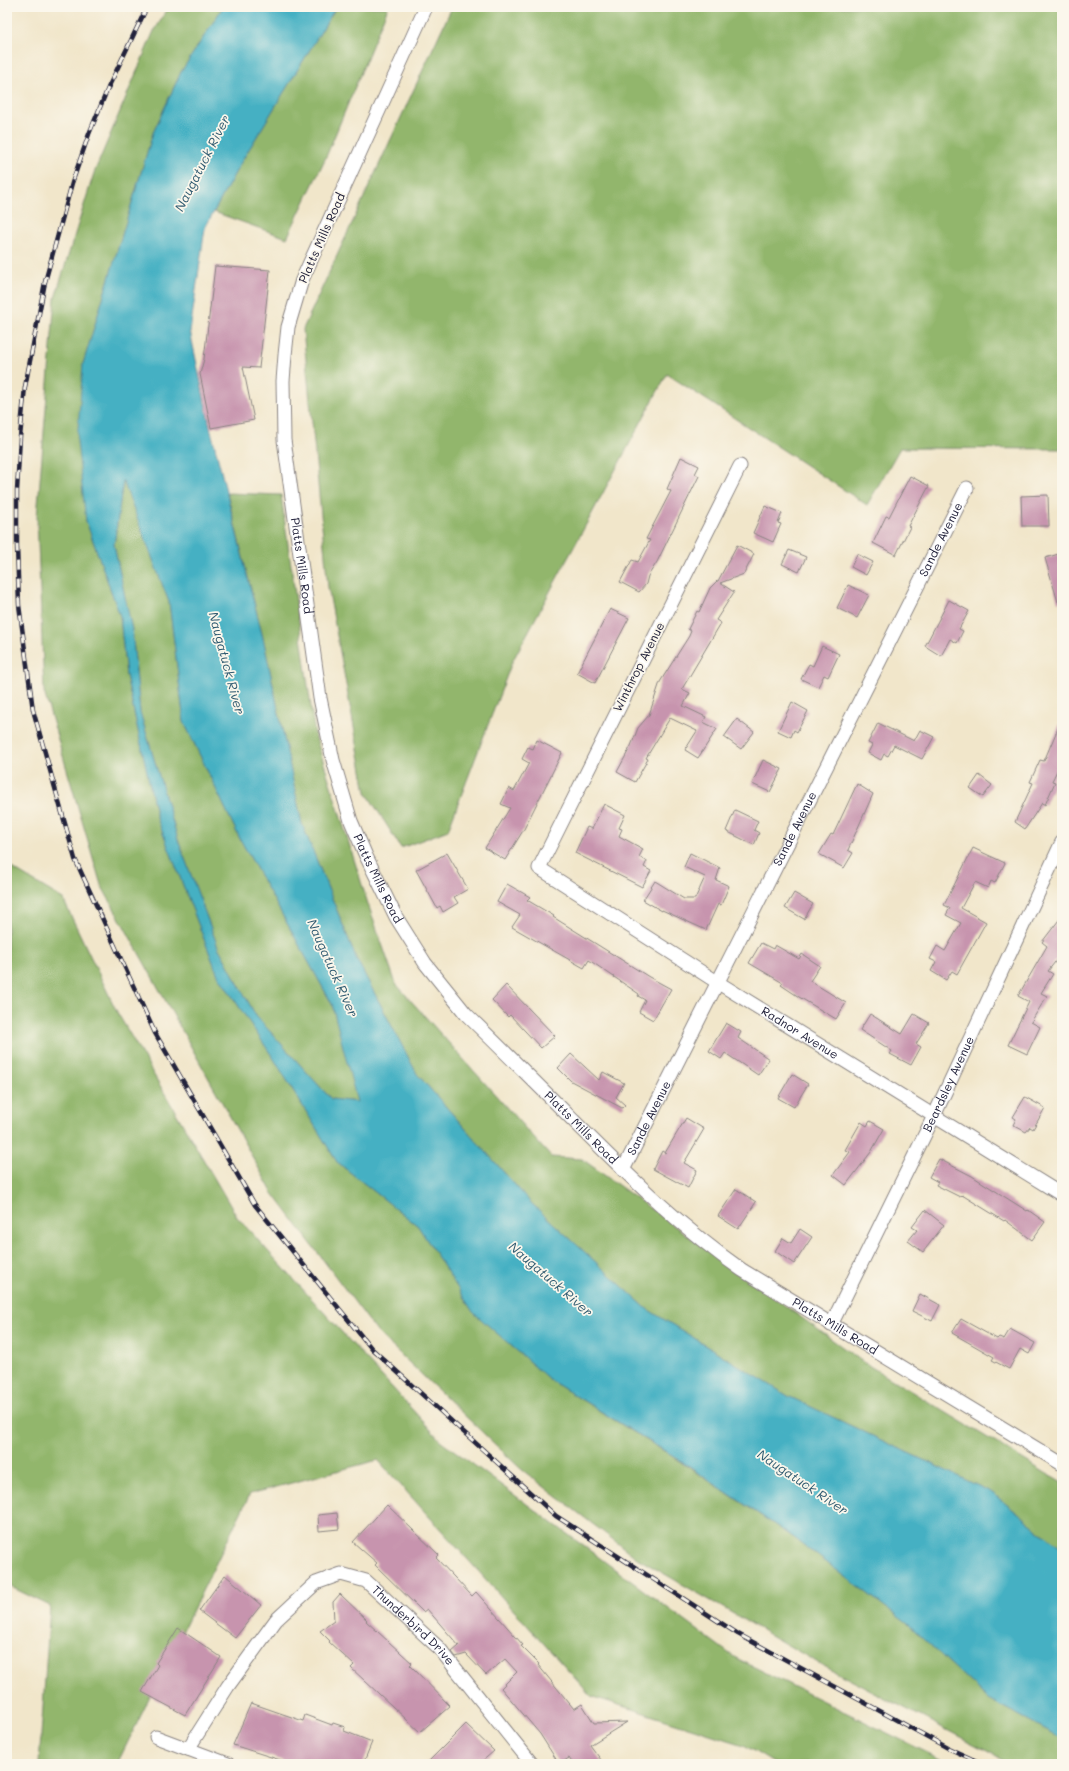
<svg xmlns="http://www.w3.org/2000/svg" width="1069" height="1771" font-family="Mali,sans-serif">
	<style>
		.forest { fill: #92b66c; stroke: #5a6c54 }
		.water { fill: #44b0c3; stroke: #33697f; fill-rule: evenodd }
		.building { fill: #c794ae }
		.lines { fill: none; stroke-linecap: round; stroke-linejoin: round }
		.minor-casing { stroke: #8a8482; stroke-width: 15 }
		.minor { stroke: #fff; stroke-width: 13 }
		.rail-casing { stroke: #22223b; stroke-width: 4.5 }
		.rail { stroke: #fbf7ec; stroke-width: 3; stroke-dasharray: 9; stroke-linecap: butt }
		.labels { text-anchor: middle; stroke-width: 3.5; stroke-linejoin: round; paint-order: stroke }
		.street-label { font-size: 12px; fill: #22223b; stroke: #fbf7ec }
		.water-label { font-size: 13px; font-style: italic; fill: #305b71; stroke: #fbf7ec }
	</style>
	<rect width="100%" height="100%" fill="#fbf7ec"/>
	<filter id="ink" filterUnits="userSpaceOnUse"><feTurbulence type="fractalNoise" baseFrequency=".025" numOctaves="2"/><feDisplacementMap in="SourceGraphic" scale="8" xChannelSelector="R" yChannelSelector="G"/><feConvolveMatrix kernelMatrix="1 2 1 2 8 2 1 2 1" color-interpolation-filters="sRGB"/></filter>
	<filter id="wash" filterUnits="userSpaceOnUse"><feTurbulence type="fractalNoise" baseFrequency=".012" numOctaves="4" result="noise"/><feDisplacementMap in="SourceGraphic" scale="16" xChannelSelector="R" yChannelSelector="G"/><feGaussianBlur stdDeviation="0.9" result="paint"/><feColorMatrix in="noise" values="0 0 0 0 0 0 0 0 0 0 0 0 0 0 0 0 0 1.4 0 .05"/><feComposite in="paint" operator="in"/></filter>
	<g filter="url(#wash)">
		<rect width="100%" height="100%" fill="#f1e6ca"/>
		<path class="forest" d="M 169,7 L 223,7 L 181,72 L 153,133 L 83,364 L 86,521 L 120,616 L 126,675 L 157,818 L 218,975 L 274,1059 L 337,1162 L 418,1226 L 473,1312 L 550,1380 L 667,1453 L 793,1537 L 908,1624 L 988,1699 L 1062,1738 L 1062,1764 L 1012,1764 L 820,1664 L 637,1558 L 521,1469 L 378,1333 L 272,1192 L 101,885 L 44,692 L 37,517 L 55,298 L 94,173 L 153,33 Z
			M 336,7 L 388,7 L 326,157 L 287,238 L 214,212 L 240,164 Z
			M 452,7 L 1062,7 L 1062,449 L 900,448 L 867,505 L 667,374 L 512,662 L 448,830 L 401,848 L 366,792 L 328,587 L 303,329 Z
			M 123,480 L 169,602 L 184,722 L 240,839 L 332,1004 L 358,1102 L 331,1099 L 256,1016 L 218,947 L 179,843 L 140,712 L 132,630 L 114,545 Z
			M 227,493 L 281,495 L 315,735 L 368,904 L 396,984 L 551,1157 L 582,1159 L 863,1362 L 1062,1483 L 1062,1549 L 991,1492 L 788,1396 L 647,1309 L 531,1203 L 417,1074 L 357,960 L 302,824 L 264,642 Z
			M 7,865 L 63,899 L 117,1012 L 237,1217 L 440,1440 L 734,1657 L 950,1764 L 775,1764 L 744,1745 L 591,1696 L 378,1460 L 250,1494 L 117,1764 L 39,1764 L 50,1606 L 7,1585 Z"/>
		<path class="water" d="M 223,7 L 336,7 L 240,164 L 205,228 L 190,331 L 210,427 L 264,642 L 302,824 L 357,960 L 417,1074 L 531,1203 L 647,1309 L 788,1396 L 991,1492 L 1062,1549 L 1062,1738 L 988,1699 L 908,1624 L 793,1537 L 673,1456 L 550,1380 L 473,1312 L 418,1226 L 337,1162 L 274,1059 L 218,975 L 157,818 L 126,675 L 120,616 L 86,521 L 77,441 L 83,364 L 153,133 L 181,72 ZM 123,481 L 169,602 L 184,722 L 240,839 L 332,1004 L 357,1102 L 331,1099 L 256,1016 L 218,947 L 179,843 L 140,712 L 132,630 L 114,545 Z"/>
		<g id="blocks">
			<path class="building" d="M 215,266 L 270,270 L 259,368 L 243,367 L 254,420 L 211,428 L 200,374 L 204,359 Z
				M 681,457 L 699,466 L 695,474 L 699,476 L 657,562 L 648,576 L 646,584 L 639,592 L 620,582 L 632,560 L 638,562 L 650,540 L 646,539 L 671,491 L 667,489 Z
				M 910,476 L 929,486 L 908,526 L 910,527 L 896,555 L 873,543 L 886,516 L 889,517 Z
				M 1048,495 L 1049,526 L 1022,526 L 1021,496 Z
				M 765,506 L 782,513 L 778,523 L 781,524 L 773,542 L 753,533 Z
				M 737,545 L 754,554 L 744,574 L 720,583 L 734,592 L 716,620 L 721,623 L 682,689 L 690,693 L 683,706 L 706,717 L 703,722 L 717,729 L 698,758 L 685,750 L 697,731 L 670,718 L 646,758 L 648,759 L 635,782 L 617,772 L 631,746 L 638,728 L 649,715 L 660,682 L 689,636 L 691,631 L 688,629 L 697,611 L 699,612 L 710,588 L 717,581 L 718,581 Z
				M 789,550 L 806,557 L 799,572 L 782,564 Z
				M 1062,553 L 1062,602 L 1058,602 L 1045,558 Z
				M 857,554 L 873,562 L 866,575 L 851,567 Z
				M 848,585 L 869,595 L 857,618 L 837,608 Z
				M 949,600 L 969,611 L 959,629 L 963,631 L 957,643 L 950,639 L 941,656 L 925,646 Z
				M 610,609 L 629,618 L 595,683 L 577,673 Z
				M 822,646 L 839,654 L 828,677 L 824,675 L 818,687 L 801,679 L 809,664 L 813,666 Z
				M 792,702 L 808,711 L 797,732 L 794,730 L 791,737 L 778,731 Z
				M 737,719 L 754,732 L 741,749 L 724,737 Z
				M 1062,719 L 1062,760 L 1052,781 L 1055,782 L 1045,805 L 1042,803 L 1025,829 L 1015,822 L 1033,783 L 1030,782 L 1040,760 L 1044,761 Z
				M 878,723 L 914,741 L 920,730 L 934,737 L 922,759 L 894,745 L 888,756 L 884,754 L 881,760 L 868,753 L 872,745 L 868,743 Z
				M 537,740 L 562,753 L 524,829 L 505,860 L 485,848 L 510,808 L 501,804 L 509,788 L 514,791 L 529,763 L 522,759 L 528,747 L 533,749 Z
				M 763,760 L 782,769 L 770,792 L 752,784 Z
				M 979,775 L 992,785 L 983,797 L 970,788 Z
				M 857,784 L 873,794 L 848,850 L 853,853 L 844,868 L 819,854 L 831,834 L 833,835 Z
				M 604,804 L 625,815 L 619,828 L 622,829 L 619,836 L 643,849 L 639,857 L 647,861 L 644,867 L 651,871 L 642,887 L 575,853 L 587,827 L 592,829 Z
				M 735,810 L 758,821 L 754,830 L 759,833 L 754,845 L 726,831 Z
				M 973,848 L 1005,863 L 995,883 L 991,881 L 988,888 L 975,882 L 961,908 L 986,922 L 957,974 L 952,971 L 946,980 L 931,971 L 936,962 L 930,959 L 937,946 L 945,951 L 961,923 L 946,915 L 950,908 L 944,905 Z
				M 447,853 L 468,889 L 454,897 L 458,903 L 443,912 L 440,906 L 437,908 L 416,870 Z
				M 690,853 L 720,868 L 716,880 L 729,886 L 721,905 L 718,904 L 706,930 L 662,910 L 662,911 L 643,900 L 655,881 L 684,899 L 695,899 L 705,877 L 684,867 Z
				M 507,884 L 530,897 L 527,900 L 554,916 L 553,917 L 649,977 L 671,989 L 653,1020 L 639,1012 L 645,1000 L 638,996 L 639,994 L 589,960 L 584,968 L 512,927 L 520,915 L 497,902 Z
				M 794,893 L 813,904 L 804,919 L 785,908 Z
				M 1062,916 L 1062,953 L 1048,971 L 1053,974 L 1041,993 L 1047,996 L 1031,1022 L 1040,1027 L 1027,1054 L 1008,1045 L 1029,1002 L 1018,996 L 1047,946 L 1042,942 Z
				M 761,943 L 773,949 L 775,945 L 799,959 L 802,954 L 820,966 L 810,981 L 846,1003 L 836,1019 L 799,997 L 781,985 L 783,983 L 749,963 Z
				M 506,985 L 555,1036 L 541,1048 L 510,1015 L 508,1017 L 492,1000 Z
				M 870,1014 L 902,1034 L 914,1014 L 929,1023 L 916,1044 L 921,1047 L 911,1065 L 890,1054 L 892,1051 L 860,1030 Z
				M 726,1023 L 741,1032 L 738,1038 L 769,1059 L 758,1075 L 725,1053 L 721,1059 L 709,1051 Z
				M 571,1054 L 599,1080 L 603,1072 L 624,1083 L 616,1097 L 625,1105 L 622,1108 L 571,1081 L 558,1068 Z
				M 792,1074 L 808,1084 L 794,1107 L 778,1098 Z
				M 1025,1097 L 1045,1108 L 1033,1129 L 1030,1127 L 1026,1132 L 1013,1125 L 1016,1119 L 1013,1117 Z
				M 686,1118 L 704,1129 L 684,1163 L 697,1170 L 688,1188 L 653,1169 L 662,1151 L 665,1153 Z
				M 870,1121 L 884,1129 L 871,1152 L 846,1185 L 833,1175 L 850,1152 L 845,1150 L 861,1122 L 867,1126 Z
				M 939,1159 L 972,1176 L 1027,1211 L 1028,1210 L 1045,1222 L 1032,1240 L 1005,1220 L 1004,1221 L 962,1195 L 960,1197 L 936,1185 L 938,1182 L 929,1177 Z
				M 736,1189 L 756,1202 L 738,1229 L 718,1216 Z
				M 925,1210 L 944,1225 L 923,1252 L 908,1241 L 917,1230 L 912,1227 Z
				M 800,1229 L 812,1237 L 794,1264 L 775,1251 L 783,1238 L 791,1243 Z
				M 920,1294 L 940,1305 L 932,1321 L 912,1311 Z
				M 961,1319 L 997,1339 L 999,1337 L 1004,1339 L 1010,1329 L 1035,1343 L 1029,1354 L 1020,1349 L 1009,1369 L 992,1360 L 994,1357 L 952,1333 Z
				M 387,1505 L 439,1555 L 436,1558 L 472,1596 L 476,1592 L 523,1645 L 521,1646 L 539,1664 L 538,1665 L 574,1709 L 582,1704 L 594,1723 L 627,1722 L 590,1745 L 604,1764 L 573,1764 L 569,1758 L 559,1764 L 540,1734 L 501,1688 L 517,1672 L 505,1659 L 486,1675 L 466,1654 L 456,1657 L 452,1652 L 459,1646 L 427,1609 L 423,1612 L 375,1565 L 377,1563 L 353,1542 Z
				M 337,1513 L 339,1529 L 319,1531 L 318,1515 Z
				M 225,1575 L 261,1605 L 235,1638 L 199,1611 Z
				M 340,1594 L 367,1620 L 366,1621 L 412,1663 L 410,1665 L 450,1706 L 420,1732 L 351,1668 L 354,1665 L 329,1642 L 330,1641 L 320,1631 L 334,1621 L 333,1602 Z
				M 178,1628 L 221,1657 L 185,1715 L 142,1692 L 158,1665 L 156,1663 Z
				M 251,1703 L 303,1721 L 305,1715 L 332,1725 L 333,1723 L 345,1727 L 344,1731 L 372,1742 L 363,1764 L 293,1764 L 233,1745 Z
				M 466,1724 L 494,1751 L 479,1764 L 426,1764 Z"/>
		</g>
	</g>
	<g filter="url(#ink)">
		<use href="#blocks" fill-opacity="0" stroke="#8a8482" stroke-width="1"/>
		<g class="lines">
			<g class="minor-casing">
				<g id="minor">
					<path id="s1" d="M 426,7 L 302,280 L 288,327 L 285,355 L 283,381 L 284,440 L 320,698 L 333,760 L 351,821 L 366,856 L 396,917 L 425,963 L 466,1014 C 505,1052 544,1091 583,1130 C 633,1180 683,1229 742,1270 L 1062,1464"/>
					<path id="s2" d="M 740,466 L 539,868 L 717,982 L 1062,1195"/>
					<path id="s3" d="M 623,1170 L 967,488"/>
					<path id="s4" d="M 831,1325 L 934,1116 L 1062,842"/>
					<path d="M 156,1737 L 228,1764"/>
					<path id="s5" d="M 188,1749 L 228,1686 L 276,1620 L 316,1583 L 341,1574 L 366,1581 L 439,1648 L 532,1764"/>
				</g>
			</g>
			<use href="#minor" class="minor"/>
			<g class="rail-casing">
				<path id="rail" d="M 147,7 L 108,88 L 89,134 L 72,183 L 45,282 L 25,387 L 20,437 L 17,491 L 17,546 L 19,605 L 33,710 L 75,859 L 155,1033 L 255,1205 L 372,1349 L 556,1516 L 738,1634 L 948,1748 L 983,1764"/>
			</g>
			<use href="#rail" class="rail"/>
		</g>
	</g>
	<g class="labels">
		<g class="street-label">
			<text transform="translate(322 238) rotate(-66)" y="4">Platts Mills Road</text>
			<text dy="4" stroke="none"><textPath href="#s3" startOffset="706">Sande Avenue</textPath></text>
			<text dy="4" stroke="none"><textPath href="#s1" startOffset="589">Platts Mills Road</textPath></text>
			<text transform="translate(639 667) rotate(-63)" y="4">Winthrop Avenue</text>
			<text dy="4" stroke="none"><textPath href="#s3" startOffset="382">Sande Avenue</textPath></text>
			<text dy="4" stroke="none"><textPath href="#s1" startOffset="913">Platts Mills Road</textPath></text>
			<text dy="4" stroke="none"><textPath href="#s2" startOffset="758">Radnor Avenue</textPath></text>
			<text dy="4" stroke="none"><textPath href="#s4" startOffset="268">Beardsley Avenue</textPath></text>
			<text dy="4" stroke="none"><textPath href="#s3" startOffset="58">Sande Avenue</textPath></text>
			<text dy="4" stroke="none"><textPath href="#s1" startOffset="1237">Platts Mills Road</textPath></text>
			<text dy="4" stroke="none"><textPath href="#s1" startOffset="1561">Platts Mills Road</textPath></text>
			<text dy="4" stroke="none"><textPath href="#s5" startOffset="328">Thunderbird Drive</textPath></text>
		</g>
		<g class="water-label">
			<text transform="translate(202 163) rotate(-63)" y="5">Naugatuck River</text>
			<text transform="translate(227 663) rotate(75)" y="5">Naugatuck River</text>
			<text transform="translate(333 968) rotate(66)" y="5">Naugatuck River</text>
			<text transform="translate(551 1279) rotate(41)" y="5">Naugatuck River</text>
			<text transform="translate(803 1482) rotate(34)" y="5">Naugatuck River</text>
		</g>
	</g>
	<rect width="1069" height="1771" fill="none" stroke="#fbf7ec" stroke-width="24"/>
</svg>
